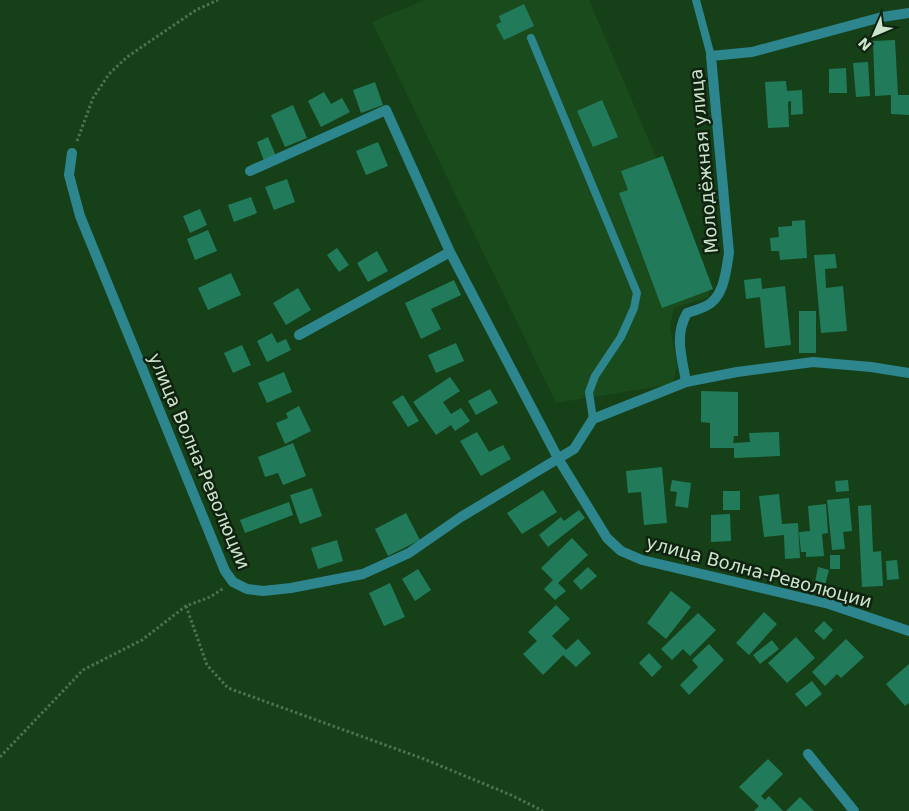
<svg xmlns="http://www.w3.org/2000/svg" width="909" height="811" font-family="'DejaVu Sans',sans-serif">
	<style>
		.built { fill: #1a4b1d }
		.building { fill: #217b5b }
		.lines { fill: none; stroke-linecap: round; stroke-linejoin: round }
		.path { stroke: #4e724f; stroke-width: 3; stroke-dasharray: 2.5 2.5; stroke-linecap: butt }
		.lane { stroke: #2d858e; stroke-width: 8 }
		.street { stroke: #2d858e; stroke-width: 10 }
		.labels { text-anchor: middle; stroke-width: 5; stroke-linejoin: round; paint-order: stroke }
		.street-label { font-size: 18px; fill: #cde4cc; stroke: #102210 }
	</style>
	<rect width="100%" height="100%" fill="#164018"/>
	<path class="built" d="M 424,0 L 589,0 L 709,281 L 709,297 L 674,308 L 670,326 L 677,366 L 673,384 L 556,403 L 372,22 Z"/>
	<path class="building" d="M 524,4 L 534,26 L 504,40 L 496,25 L 501,22 L 499,16 Z
		M 895,40 L 898,95 L 909,95 L 909,115 L 891,114 L 891,95 L 875,96 L 873,41 Z
		M 868,62 L 870,96 L 856,97 L 853,63 Z
		M 846,68 L 847,93 L 829,93 L 829,69 Z
		M 786,81 L 787,91 L 802,90 L 803,114 L 791,115 L 791,101 L 788,102 L 789,127 L 768,128 L 765,82 Z
		M 375,82 L 383,105 L 361,113 L 353,90 Z
		M 324,92 L 331,104 L 342,98 L 350,112 L 321,127 L 308,101 Z
		M 602,100 L 618,137 L 593,147 L 577,111 Z
		M 293,105 L 307,138 L 285,147 L 271,115 Z
		M 268,137 L 276,156 L 264,161 L 257,142 Z
		M 378,142 L 388,166 L 366,175 L 356,151 Z
		M 663,156 L 713,289 L 662,308 L 619,193 L 628,190 L 621,171 Z
		M 287,179 L 295,202 L 274,210 L 265,187 Z
		M 251,197 L 257,213 L 234,222 L 228,205 Z
		M 200,209 L 207,225 L 190,233 L 183,216 Z
		M 805,220 L 807,258 L 780,260 L 779,251 L 771,251 L 770,238 L 779,237 L 778,227 L 792,226 L 792,221 Z
		M 208,230 L 217,251 L 195,260 L 187,239 Z
		M 337,248 L 349,265 L 339,272 L 327,255 Z
		M 377,251 L 388,271 L 368,282 L 357,263 Z
		M 835,254 L 837,268 L 825,269 L 826,288 L 843,286 L 847,331 L 821,333 L 814,255 Z
		M 231,273 L 241,295 L 208,310 L 198,288 Z
		M 761,278 L 762,289 L 785,286 L 791,345 L 765,348 L 760,297 L 746,299 L 744,280 Z
		M 454,280 L 461,295 L 431,309 L 441,329 L 421,339 L 405,303 Z
		M 298,288 L 311,310 L 286,325 L 273,303 Z
		M 799,311 L 816,311 L 816,353 L 799,353 Z
		M 272,333 L 277,343 L 286,339 L 291,350 L 267,362 L 257,341 Z
		M 456,343 L 464,361 L 436,373 L 428,355 Z
		M 242,345 L 251,365 L 233,373 L 224,353 Z
		M 284,372 L 292,392 L 267,403 L 258,383 Z
		M 450,377 L 460,391 L 443,402 L 451,414 L 461,408 L 470,421 L 455,431 L 451,425 L 436,435 L 413,402 Z
		M 490,389 L 498,403 L 476,415 L 468,401 Z
		M 701,391 L 738,392 L 738,436 L 734,436 L 733,443 L 750,442 L 749,433 L 779,432 L 780,456 L 734,458 L 734,448 L 710,448 L 710,423 L 701,422 Z
		M 403,395 L 419,421 L 408,427 L 392,402 Z
		M 299,406 L 311,431 L 285,444 L 276,423 L 288,418 L 286,413 Z
		M 477,432 L 489,452 L 503,445 L 511,459 L 481,476 L 460,441 Z
		M 293,443 L 306,476 L 283,485 L 278,473 L 265,477 L 258,457 Z
		M 662,467 L 667,523 L 644,525 L 641,492 L 628,493 L 626,471 Z
		M 672,480 L 691,483 L 688,508 L 675,506 L 677,492 L 670,491 Z
		M 848,480 L 849,491 L 836,492 L 835,481 Z
		M 312,488 L 322,516 L 300,524 L 290,495 Z
		M 543,490 L 557,512 L 522,534 L 507,513 Z
		M 723,491 L 740,491 L 740,510 L 723,510 Z
		M 779,494 L 782,524 L 798,523 L 800,558 L 785,559 L 784,535 L 764,537 L 759,496 Z
		M 849,498 L 852,531 L 843,532 L 845,549 L 832,550 L 827,500 Z
		M 289,502 L 293,515 L 245,533 L 240,520 Z
		M 826,504 L 828,533 L 822,534 L 824,556 L 806,557 L 806,552 L 801,552 L 799,532 L 810,531 L 808,506 Z
		M 871,505 L 873,552 L 881,551 L 883,586 L 862,587 L 858,506 Z
		M 579,510 L 585,518 L 548,547 L 539,535 L 561,517 L 564,521 Z
		M 406,513 L 420,540 L 388,556 L 375,529 Z
		M 730,514 L 731,541 L 711,542 L 711,515 Z
		M 572,538 L 588,555 L 558,583 L 566,591 L 555,600 L 544,589 L 553,580 L 541,568 Z
		M 337,540 L 343,561 L 318,569 L 311,548 Z
		M 830,555 L 840,555 L 840,569 L 830,569 Z
		M 897,560 L 899,579 L 887,580 L 886,561 Z
		M 588,567 L 597,576 L 581,590 L 573,581 Z
		M 818,567 L 829,570 L 825,585 L 815,582 Z
		M 418,569 L 431,590 L 415,601 L 402,579 Z
		M 390,583 L 405,617 L 384,626 L 369,593 Z
		M 671,591 L 691,607 L 666,639 L 647,623 Z
		M 556,605 L 570,619 L 552,636 L 566,650 L 578,639 L 591,653 L 576,667 L 563,655 L 543,675 L 523,654 L 537,641 L 528,632 Z
		M 764,612 L 777,624 L 749,655 L 736,643 Z
		M 698,613 L 716,630 L 690,656 L 683,649 L 672,660 L 661,649 Z
		M 824,621 L 833,630 L 824,640 L 814,631 Z
		M 796,637 L 815,658 L 787,683 L 768,663 Z
		M 846,639 L 864,657 L 841,678 L 837,674 L 825,686 L 812,672 Z
		M 772,640 L 779,649 L 760,664 L 753,655 Z
		M 709,644 L 724,660 L 689,695 L 680,685 L 698,667 L 692,660 Z
		M 649,653 L 662,667 L 652,677 L 639,663 Z
		M 909,664 L 909,703 L 905,706 L 886,684 Z
		M 812,681 L 822,694 L 806,707 L 795,694 Z
		M 768,759 L 783,774 L 761,796 L 765,800 L 769,796 L 783,811 L 754,811 L 759,806 L 739,787 Z
		M 800,797 L 814,811 L 786,811 Z"/>
	<g class="lines">
		<path class="path" d="M 77,141 L 93,98 L 109,74 L 127,57 L 196,10 L 218,0
			M 186,606 L 207,665 L 228,688 L 424,759 L 511,795 L 543,811
			M 0,757 L 83,670 L 142,640 L 186,606 L 210,597 L 224,588"/>
		<path class="lane" d="M 696,0 L 711,56
			M 531,38 L 637,293 L 634,308 L 621,337 L 595,376 L 589,392 L 593,419"/>
		<path class="street" d="M 72,153 L 69,175 L 80,216 L 225,571 L 233,582 L 247,589 L 263,591 L 291,588 L 363,574 L 409,553 L 461,517 L 574,449 L 593,419 L 686,382 L 737,372 L 813,362 L 871,367 L 909,373
			M 250,171 L 386,110 L 450,252 L 559,460 L 607,538 L 621,551 L 642,560 L 829,604 L 909,631
			M 299,335 L 450,252
			M 686,382 C 682,357 674,336 687,313 C 693,311 700,309 706,306 C 724,298 726,271 729,253 L 711,56 L 752,52 L 882,17 L 909,13
			M 808,754 L 854,811"/>
	</g>
	<g class="labels">
		<g class="street-label">
			<text transform="translate(704 161) rotate(-95)" y="6">Молодёжная улица</text>
			<text transform="translate(199 461) rotate(67)" y="6">улица Волна-Революции</text>
			<text transform="translate(759 572) rotate(15)" y="6">улица Волна-Революции</text>
		</g>
	</g>
	<g transform="translate(874 35) rotate(225)" stroke="#102210" stroke-width="4" paint-order="stroke">
	<path d="M0-4L9 19L0 12L-9 19Z" fill="#cde4cc"/>
	<text y="-8" font-size="14" font-weight="bold" text-anchor="middle" fill="#cde4cc">N</text>
	</g>
</svg>
